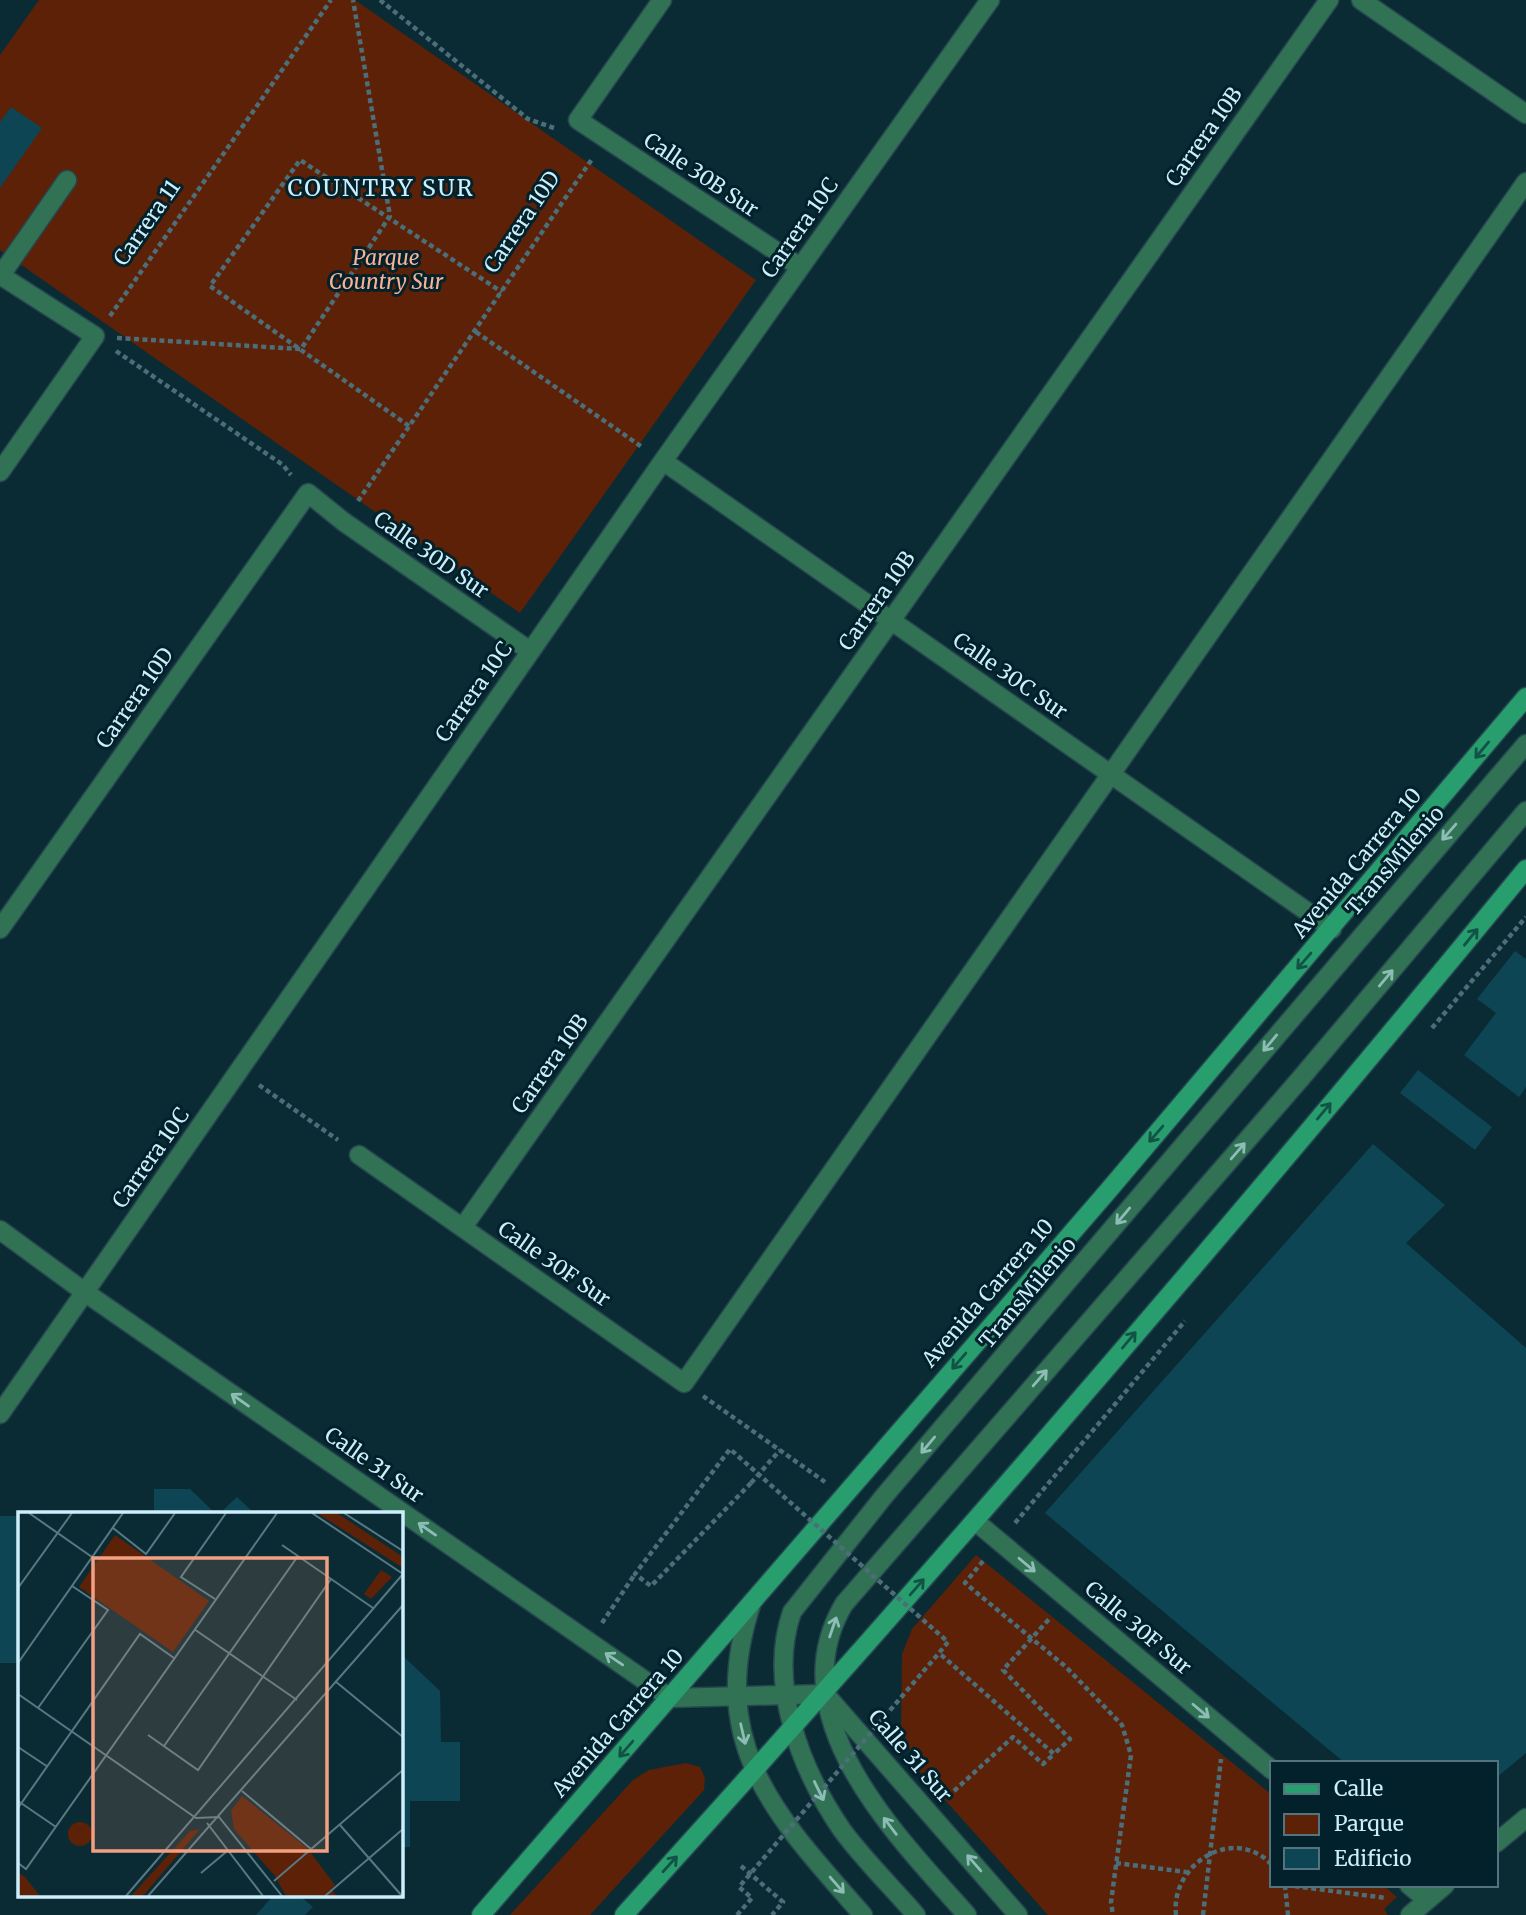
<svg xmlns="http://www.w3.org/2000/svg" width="1526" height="1915" font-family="Merriweather,serif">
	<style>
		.green { fill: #5c2107 }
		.building { fill: #0d4554 }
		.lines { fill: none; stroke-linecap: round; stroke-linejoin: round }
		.service-casing { stroke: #264650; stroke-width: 21 }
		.minor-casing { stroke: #264650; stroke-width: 21 }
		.tertiary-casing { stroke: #264650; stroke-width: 21 }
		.secondary-casing { stroke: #264650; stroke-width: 21 }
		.path { stroke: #4c6e78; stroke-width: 4.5; stroke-dasharray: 5 3.5; stroke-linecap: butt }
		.service { stroke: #327254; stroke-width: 18 }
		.minor { stroke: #327254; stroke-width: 18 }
		.tertiary { stroke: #327254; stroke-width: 18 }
		.secondary { stroke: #289d6e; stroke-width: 18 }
		.path-bridge { stroke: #4c6e78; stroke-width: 4.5; stroke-dasharray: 5 3.5; stroke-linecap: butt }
		.oneway { stroke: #115345 }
		.oneway2 { stroke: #8ebdb8 }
		.labels { text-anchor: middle; stroke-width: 6; stroke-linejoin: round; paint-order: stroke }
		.street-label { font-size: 21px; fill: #cceffb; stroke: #02212a }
		.park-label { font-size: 21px; font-style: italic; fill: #f9b297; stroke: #02212a }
		.neighbourhood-label { font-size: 23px; letter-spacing: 2px; fill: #cceffb; stroke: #02212a }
		.inset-road { fill: none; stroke: #587984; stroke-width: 2 }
		.view { fill: #f2a081; fill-opacity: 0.15; stroke: #f2a081; stroke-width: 3.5 }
		.inset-edge { fill: none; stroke: #cceffb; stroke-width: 3.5 }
	</style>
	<rect width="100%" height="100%" fill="#0b2b34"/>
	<path class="green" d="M 39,0 L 355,0 L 756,280 L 520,613 L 0,250 L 0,55 Z
		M 976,1555 L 1272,1795 L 1272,1885 L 1383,1885 L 1397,1897 L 1384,1909 L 1388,1915 L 1048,1915 L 919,1771 L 901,1727 L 902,1654 L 912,1629 Z
		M 686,1763 L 700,1767 L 705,1778 L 704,1790 L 590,1915 L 510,1915 L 633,1780 L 649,1770 Z"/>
	<path class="building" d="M 11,107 L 42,128 L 0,188 L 0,122 Z
		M 1515,951 L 1526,959 L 1526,1087 L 1519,1097 L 1464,1055 L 1496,1013 L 1477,999 Z
		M 1418,1070 L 1492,1127 L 1475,1150 L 1400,1093 Z
		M 1373,1144 L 1445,1205 L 1406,1243 L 1526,1348 L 1526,1753 L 1496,1778 L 1496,1763 L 1345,1763 L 1045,1513 Z
		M 154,1489 L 190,1489 L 216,1514 L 154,1514 Z
		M 237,1497 L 255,1514 L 219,1514 Z
		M 0,1516 L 19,1516 L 19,1663 L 0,1663 Z
		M 401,1654 L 440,1691 L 441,1742 L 460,1742 L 460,1801 L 410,1801 L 410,1847 L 401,1847 Z
		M 273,1896 L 300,1896 L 313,1907 L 305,1915 L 256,1915 Z"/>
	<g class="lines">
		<g class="service-casing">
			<path id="service" d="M 1,275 L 67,180
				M 916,1915 C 892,1887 864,1860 842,1830 C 801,1770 767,1684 792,1612 L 885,1495 L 1526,744
				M 967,1915 C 897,1836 777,1717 844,1604 L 1301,1078 L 1526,811"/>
		</g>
		<g class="minor-casing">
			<path id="minor" d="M 662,0 L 578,120 L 800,267
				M 1361,0 L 1526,114
				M 0,275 L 95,336 L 0,472
				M 663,461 L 1332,929
				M 0,929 L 308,493 L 344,522 L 530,651
				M 359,1155 L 684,1383 L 1526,182
				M 463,1227 L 1329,0
				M 0,1230 L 86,1293 L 670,1698
				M 0,1414 L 663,461 L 990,0
				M 975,1521 L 1272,1770
				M 1409,1885 L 1427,1900"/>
		</g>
		<g class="tertiary-casing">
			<path id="tertiary" d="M 752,1602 C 705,1744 775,1815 863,1915
				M 670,1698 L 825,1694 L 1018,1915
				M 1496,1843 L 1526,1818
				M 1410,1915 L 1445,1885"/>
		</g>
		<g class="secondary-casing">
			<path id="secondary" d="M 481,1915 L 1108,1191 L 1526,697
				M 624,1915 C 933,1574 1234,1225 1526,869"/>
		</g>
		<path class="path" d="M 380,0 L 528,119 L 554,128
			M 110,316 L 331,0
			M 476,332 L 642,447
			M 117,338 L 301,349 L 390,216 L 353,0
			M 116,351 L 283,465 L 291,475
			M 409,426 L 210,286 L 300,160 L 502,292
			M 358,501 L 592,159
			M 1432,1028 L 1526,917
			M 259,1085 L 338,1140
			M 703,1396 L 825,1482
			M 751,1483 L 780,1450
			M 1015,1523 L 1185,1321
			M 983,1561 L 965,1583 L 1066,1667 L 1122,1725 L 1131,1755 L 1111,1902 L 1113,1915
			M 602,1623 L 635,1574
			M 948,1642 L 939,1653 L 1054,1754 L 1070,1739 L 1003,1670 L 1051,1617
			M 954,1791 L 1013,1737 L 1043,1764 L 1054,1754
			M 1116,1863 L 1186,1872
			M 741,1866 L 783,1902 L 772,1915
			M 1285,1885 L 1288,1915
			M 1286,1885 L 1386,1898
			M 1176,1915 C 1170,1864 1234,1824 1272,1865
			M 1203,1915 L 1221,1759"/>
		<use href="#service" class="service"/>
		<use href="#minor" class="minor"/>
		<use href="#tertiary" class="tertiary"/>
		<use href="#secondary" class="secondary"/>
		<path class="path-bridge" d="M 751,1483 L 651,1586 L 635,1574 L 730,1449 L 948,1642
			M 737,1915 L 752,1898 L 739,1887 L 939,1653"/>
	</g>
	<defs><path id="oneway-shaft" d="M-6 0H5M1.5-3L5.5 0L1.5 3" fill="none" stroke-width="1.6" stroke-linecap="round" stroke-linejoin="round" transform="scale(1.75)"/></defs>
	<g class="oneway">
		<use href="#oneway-shaft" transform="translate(1482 750) rotate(130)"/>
		<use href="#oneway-shaft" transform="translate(1471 937) rotate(-51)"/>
		<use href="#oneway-shaft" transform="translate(1304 961) rotate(131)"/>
		<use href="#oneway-shaft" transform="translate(1324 1111) rotate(-50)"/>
		<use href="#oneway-shaft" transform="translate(1156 1134) rotate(131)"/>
		<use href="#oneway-shaft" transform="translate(1129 1340) rotate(-50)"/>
		<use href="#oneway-shaft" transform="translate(959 1361) rotate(131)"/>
		<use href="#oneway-shaft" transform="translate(917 1587) rotate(-49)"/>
		<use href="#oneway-shaft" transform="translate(626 1749) rotate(131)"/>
		<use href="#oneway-shaft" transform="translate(670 1864) rotate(-48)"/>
	</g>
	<g class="oneway2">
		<use href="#oneway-shaft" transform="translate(1449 832) rotate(131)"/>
		<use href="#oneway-shaft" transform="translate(1386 978) rotate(-50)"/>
		<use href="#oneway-shaft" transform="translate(1270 1043) rotate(130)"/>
		<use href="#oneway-shaft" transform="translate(1238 1151) rotate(-49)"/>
		<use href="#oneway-shaft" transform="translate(1123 1216) rotate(130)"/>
		<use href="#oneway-shaft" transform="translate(1040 1378) rotate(-49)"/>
		<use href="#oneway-shaft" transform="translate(240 1400) rotate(-145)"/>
		<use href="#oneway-shaft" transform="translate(928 1445) rotate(130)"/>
		<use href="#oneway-shaft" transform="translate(427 1529) rotate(-145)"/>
		<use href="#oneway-shaft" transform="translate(1027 1565) rotate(40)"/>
		<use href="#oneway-shaft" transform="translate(833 1627) rotate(-71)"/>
		<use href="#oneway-shaft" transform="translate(614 1659) rotate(-146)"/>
		<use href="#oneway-shaft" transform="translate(1201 1711) rotate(40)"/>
		<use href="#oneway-shaft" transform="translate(743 1734) rotate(77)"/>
		<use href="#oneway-shaft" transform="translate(819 1791) rotate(64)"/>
		<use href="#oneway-shaft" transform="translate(890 1826) rotate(-127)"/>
		<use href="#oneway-shaft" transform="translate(974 1863) rotate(-131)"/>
		<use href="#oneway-shaft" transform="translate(837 1885) rotate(49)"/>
	</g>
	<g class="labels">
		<g class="street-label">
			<text transform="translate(1204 137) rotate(-55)" y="7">Carrera 10B</text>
			<text transform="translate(701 175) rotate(34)" y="7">Calle 30B Sur</text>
			<text transform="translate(522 222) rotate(-56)" y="7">Carrera 10D</text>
			<text transform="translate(147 223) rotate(-55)" y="7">Carrera 11</text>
			<text transform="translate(800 228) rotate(-55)" y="7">Carrera 10C</text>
			<text transform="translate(431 555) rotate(35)" y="7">Calle 30D Sur</text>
			<text transform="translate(877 601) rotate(-55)" y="7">Carrera 10B</text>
			<text transform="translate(1010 676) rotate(35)" y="7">Calle 30C Sur</text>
			<text transform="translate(474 692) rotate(-55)" y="7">Carrera 10C</text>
			<text transform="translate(135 698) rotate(-55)" y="7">Carrera 10D</text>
			<text transform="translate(1395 861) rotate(-49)" y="7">TransMilenio</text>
			<text transform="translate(1357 863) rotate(-50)" y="7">Avenida Carrera 10</text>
			<text transform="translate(550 1064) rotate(-55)" y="7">Carrera 10B</text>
			<text transform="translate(151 1158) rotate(-55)" y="7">Carrera 10C</text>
			<text transform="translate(554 1264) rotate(35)" y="7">Calle 30F Sur</text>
			<text transform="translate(988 1293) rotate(-49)" y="7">Avenida Carrera 10</text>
			<text transform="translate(1028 1293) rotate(-50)" y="7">TransMilenio</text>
			<text transform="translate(374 1465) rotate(35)" y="7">Calle 31 Sur</text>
			<text transform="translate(1138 1628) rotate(40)" y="7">Calle 30F Sur</text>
			<text transform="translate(618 1723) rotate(-49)" y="7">Avenida Carrera 10</text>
			<text transform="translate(910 1756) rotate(49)" y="7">Calle 31 Sur</text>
		</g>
		<g class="park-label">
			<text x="386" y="265">Parque<tspan x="386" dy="24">Country Sur</tspan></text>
		</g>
		<g class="neighbourhood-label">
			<text x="381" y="196">COUNTRY SUR</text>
		</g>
	</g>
	<g transform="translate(18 1512)">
		<rect width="385" height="385" fill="#0b2b34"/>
		<path d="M 299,1 L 319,1 L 385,45 L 385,56 ZM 97,23 L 191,89 L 155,140 L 61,75 ZM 363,58 L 374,65 L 353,87 L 346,82 ZM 224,284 L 289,336 L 317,373 L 313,377 L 319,384 L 268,384 L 257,364 L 216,317 L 213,299 ZM50 322a12 12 0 1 1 24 0a12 12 0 1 1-24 0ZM 182,317 L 125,384 L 113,384 L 172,319 ZM 0,360 L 7,365 L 22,384 L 0,384 Z" fill="#5c2107"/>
		<path class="inset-road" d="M 11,1 L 74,45M 294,1 L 385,62M 326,1 L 385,39M 95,16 L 128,42 L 157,1M 264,33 L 355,96M 0,76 L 54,1M 197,87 L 163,65 L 208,1M 176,117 L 279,188M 0,151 L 105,1M 317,169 L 385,225M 0,182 L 178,306 L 201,305 L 264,384M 20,196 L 90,98 L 54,74M 130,223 L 180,258 L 313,67M 146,234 L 280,44M 0,235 L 30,255M 224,279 L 293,337M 0,289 L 38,315M 0,296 L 122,122 L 156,146M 189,311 L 245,384M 322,313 L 384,384M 0,351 L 8,357 L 259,1M 183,361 L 208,340M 256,369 L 385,258M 108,384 L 385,62M 130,384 L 385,93M 307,384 L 385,317"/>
		<path class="view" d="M 75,46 L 309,46 L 309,339 L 75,339 Z"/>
		<rect width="385" height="385" class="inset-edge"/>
	</g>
	<rect x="1270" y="1761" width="228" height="126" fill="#02212a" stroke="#53737e" stroke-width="2"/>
	<rect x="1284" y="1784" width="35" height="10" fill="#289d6e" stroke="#53737e" stroke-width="2"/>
	<text x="1334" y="1796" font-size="21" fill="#cceffb">Calle</text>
	<rect x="1284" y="1814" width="35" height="21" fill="#5c2107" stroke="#53737e" stroke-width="2"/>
	<text x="1334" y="1831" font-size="21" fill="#cceffb">Parque</text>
	<rect x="1284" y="1848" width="35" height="21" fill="#0d4554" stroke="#53737e" stroke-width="2"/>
	<text x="1334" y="1866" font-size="21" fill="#cceffb">Edificio</text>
</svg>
